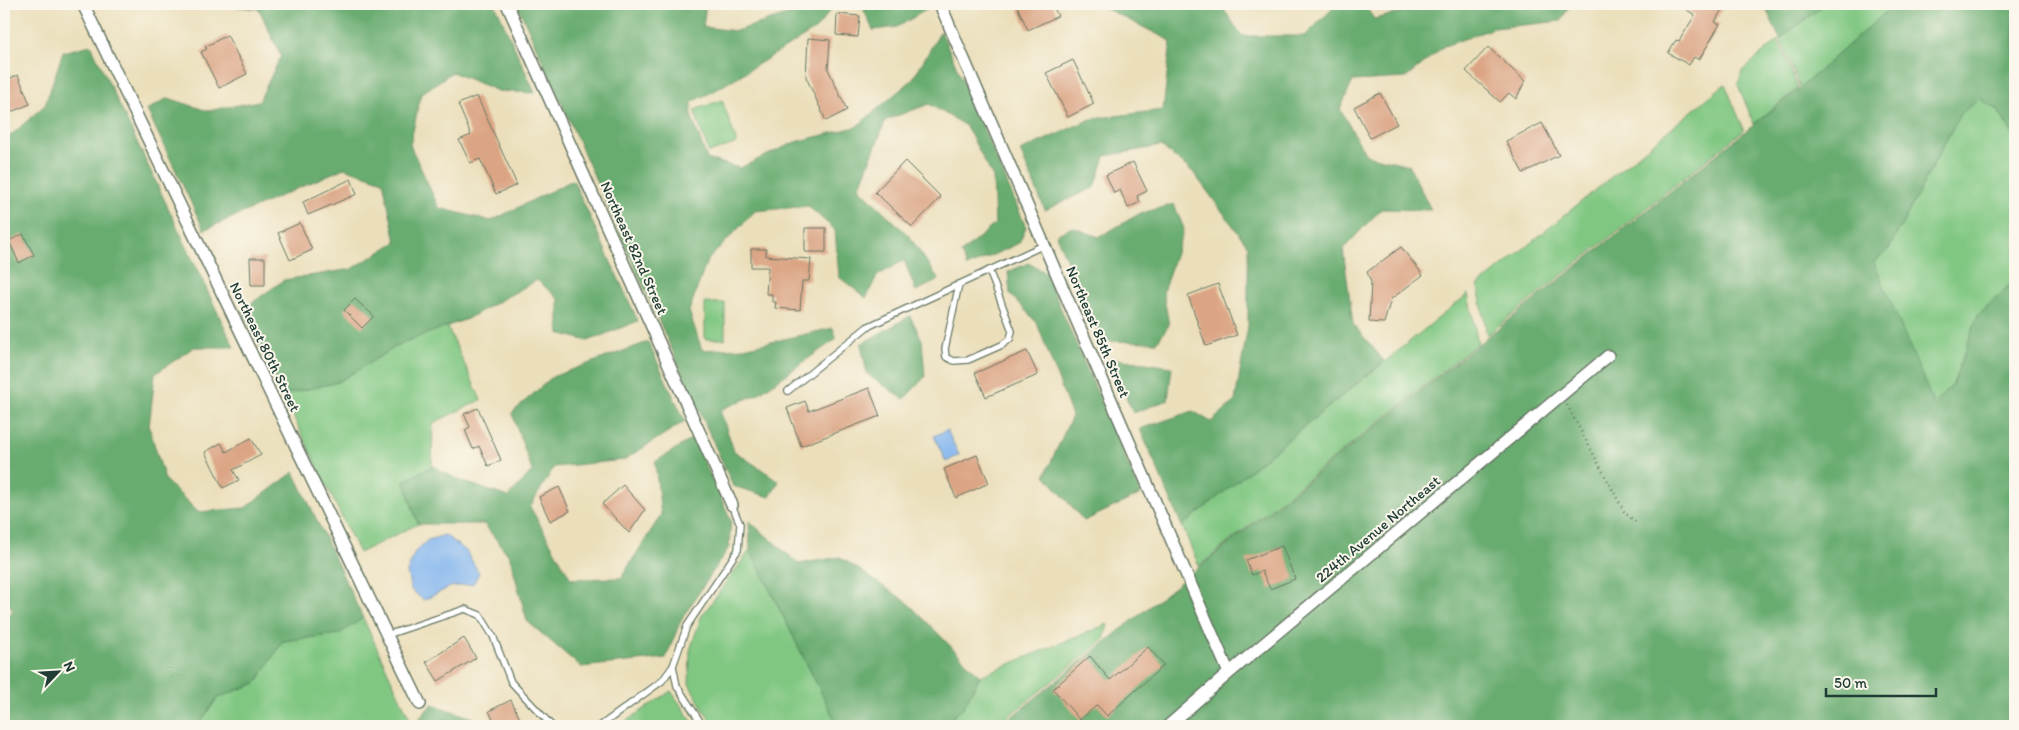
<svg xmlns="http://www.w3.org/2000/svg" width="2019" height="730" font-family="Itim,sans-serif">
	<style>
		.green { fill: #80c782; stroke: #50825b }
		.forest { fill: #68ac70; stroke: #447452 }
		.water { fill: #82b5ef; stroke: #507992 }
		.building { fill: #dba585 }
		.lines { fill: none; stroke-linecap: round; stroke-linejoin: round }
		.service-casing { stroke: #667663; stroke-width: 8 }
		.minor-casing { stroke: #667663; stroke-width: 14 }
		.path { stroke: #667663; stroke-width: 2.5; stroke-dasharray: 1 4; stroke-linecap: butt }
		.service { stroke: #fff; stroke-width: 5.5 }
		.minor { stroke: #fff; stroke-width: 11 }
		.labels { text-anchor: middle; stroke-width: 4; stroke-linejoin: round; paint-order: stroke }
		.street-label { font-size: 15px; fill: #1f3d34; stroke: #fbf7ec }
	</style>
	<rect width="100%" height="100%" fill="#fbf7ec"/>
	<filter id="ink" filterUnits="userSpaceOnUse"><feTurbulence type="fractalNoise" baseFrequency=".02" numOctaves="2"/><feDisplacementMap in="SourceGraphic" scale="10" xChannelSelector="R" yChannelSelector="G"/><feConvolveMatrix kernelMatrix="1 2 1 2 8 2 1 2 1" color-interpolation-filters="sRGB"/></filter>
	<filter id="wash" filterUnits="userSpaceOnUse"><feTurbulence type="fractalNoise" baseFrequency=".0096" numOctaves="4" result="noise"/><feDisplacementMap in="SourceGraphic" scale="20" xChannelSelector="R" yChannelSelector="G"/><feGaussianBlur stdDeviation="1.12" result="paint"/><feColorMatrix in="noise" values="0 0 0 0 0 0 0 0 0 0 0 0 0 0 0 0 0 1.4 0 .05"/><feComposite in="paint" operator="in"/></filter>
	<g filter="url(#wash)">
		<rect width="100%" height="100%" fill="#ebdfbb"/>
		<path class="green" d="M 1825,4 L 1895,4 L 1800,88 L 1780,39 Z
			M 1778,40 L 1798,88 L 1754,124 L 1738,85 L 1742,71 Z
			M 1725,84 L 1744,130 L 1487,335 L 1478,286 Z
			M 1979,99 L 1997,109 L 2015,138 L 2015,280 L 1978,315 L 1953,384 L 1906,435 L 1705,407 L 1889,249 L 1960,114 Z
			M 722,100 L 737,143 L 709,153 L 694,110 Z
			M 1468,294 L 1478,343 L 1199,566 L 1182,526 Z
			M 705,303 L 725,303 L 725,339 L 705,339 Z
			M 447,326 L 481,400 L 433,423 L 432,466 L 404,481 L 418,524 L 359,553 L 283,395 L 338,382 L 404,342 Z
			M 750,550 L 838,726 L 713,726 L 689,684 L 690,650 L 701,617 Z
			M 363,618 L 413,726 L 198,726 L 217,698 L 256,683 L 283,641 L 339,634 Z
			M 1108,624 L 1104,640 L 996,726 L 942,726 L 963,708 L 980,676 Z
			M 671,691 L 695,726 L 619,726 Z"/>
		<path class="forest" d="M 211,4 L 495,4 L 535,93 L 498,91 L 452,72 L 421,94 L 410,145 L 439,208 L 491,221 L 573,180 L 638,321 L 588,341 L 559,333 L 559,299 L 537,280 L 467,319 L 404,342 L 338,382 L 283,395 L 242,310 L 284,280 L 352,269 L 396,242 L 383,181 L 344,168 L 204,230 L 147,110 L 168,98 L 208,111 L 259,101 L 281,56 L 259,9 Z
			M 517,4 L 706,4 L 703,27 L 736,31 L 821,4 L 929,4 L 931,7 L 897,27 L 873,30 L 862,6 L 833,7 L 816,29 L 716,90 L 692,102 L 691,115 L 707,159 L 740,168 L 795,142 L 856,127 L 912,80 L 941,31 L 1026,227 L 1019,243 L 967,267 L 961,253 L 995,224 L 993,177 L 966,126 L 929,104 L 886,120 L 859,188 L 909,236 L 939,280 L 916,291 L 904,260 L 877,276 L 866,298 L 839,277 L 835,230 L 808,206 L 755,211 L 707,261 L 689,311 L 702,350 L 744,348 L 833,328 L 836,339 L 758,394 L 720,410 L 734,451 L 779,481 L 770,497 L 733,486 Z
			M 1097,4 L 1220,4 L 1242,36 L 1305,36 L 1337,4 L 1364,4 L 1374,19 L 1437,4 L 1570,4 L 1561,21 L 1494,28 L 1444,46 L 1406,78 L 1353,81 L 1340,109 L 1366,155 L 1409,165 L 1431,210 L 1381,209 L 1343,249 L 1353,324 L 1384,361 L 1182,526 L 1140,429 L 1193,411 L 1211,422 L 1235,401 L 1248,326 L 1248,246 L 1193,172 L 1161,146 L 1105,156 L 1095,187 L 1045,210 L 1020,151 L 1091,119 L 1163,110 L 1171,41 Z
			M 1764,4 L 1825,4 L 1780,39 Z
			M 1895,4 L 2015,4 L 2015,138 L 1997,109 L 1979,99 L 1960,114 L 1889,249 L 1874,262 L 1934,404 L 1953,384 L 1978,315 L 2015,280 L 2015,726 L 1000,726 L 1800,88 Z
			M 91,45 L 234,347 L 194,347 L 155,374 L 149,427 L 165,480 L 198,512 L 245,508 L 294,472 L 363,618 L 339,634 L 283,641 L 256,683 L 217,698 L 198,726 L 4,726 L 4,622 L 13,610 L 4,598 L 4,138 L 9,137 L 45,105 L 63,52 Z
			M 1174,204 L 1184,229 L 1163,292 L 1169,325 L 1157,342 L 1102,341 L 1056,235 L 1072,227 L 1099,237 L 1139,214 Z
			M 1028,263 L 1045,272 L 1141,494 L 1084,521 L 1045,475 L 1072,416 L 1037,323 L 1010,294 L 1008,272 Z
			M 910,316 L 922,340 L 925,377 L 904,399 L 867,374 L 861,344 Z
			M 648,342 L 685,421 L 624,460 L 554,467 L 530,507 L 571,579 L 621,578 L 661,515 L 655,462 L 693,438 L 731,520 L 729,547 L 681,620 L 666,658 L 581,667 L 527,621 L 510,557 L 484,524 L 418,524 L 404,481 L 432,466 L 461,481 L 508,497 L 532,471 L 512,413 L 552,377 Z
			M 1109,358 L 1172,367 L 1168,400 L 1133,413 Z
			M 749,521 L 799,564 L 840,557 L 907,602 L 980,676 L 963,708 L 942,726 L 838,726 L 750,550 Z
			M 432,704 L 475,719 L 478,726 L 413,726 Z"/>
		<path class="water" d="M 947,430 L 959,455 L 946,462 L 934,436 Z
			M 445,535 L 466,551 L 479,573 L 473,584 L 450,587 L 424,600 L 411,590 L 407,572 L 415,552 L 428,540 Z"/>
		<g id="blocks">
			<path class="building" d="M 1016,4 L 1052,4 L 1058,16 L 1028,30 Z
				M 1677,4 L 1714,4 L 1722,9 L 1715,22 L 1720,24 L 1699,60 L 1694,57 L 1689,65 L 1668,53 L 1676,40 L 1679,41 L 1695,15 Z
				M 837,14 L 860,16 L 858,37 L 836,35 Z
				M 227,35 L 247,74 L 219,88 L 201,52 L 207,49 L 205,47 Z
				M 808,38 L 830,40 L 828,69 L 847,110 L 826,121 L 806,77 Z
				M 1488,47 L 1525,81 L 1516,99 L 1509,93 L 1500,102 L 1466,71 Z
				M 1073,60 L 1094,104 L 1068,117 L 1046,73 Z
				M 18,75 L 30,104 L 4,115 L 4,81 Z
				M 1380,93 L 1397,124 L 1370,138 L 1354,107 Z
				M 477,96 L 517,185 L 496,194 L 480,159 L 470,163 L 459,140 L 471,135 L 458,104 Z
				M 1542,123 L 1559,155 L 1523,173 L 1506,141 Z
				M 905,161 L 941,197 L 912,227 L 875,192 Z
				M 1133,162 L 1147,191 L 1137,196 L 1140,202 L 1128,208 L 1120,190 L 1114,193 L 1106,175 Z
				M 351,179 L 357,194 L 308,215 L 303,202 Z
				M 300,223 L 312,250 L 290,260 L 278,233 Z
				M 805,228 L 826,228 L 826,252 L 805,252 Z
				M 23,234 L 34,255 L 19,263 L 9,241 Z
				M 1401,247 L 1423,275 L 1391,299 L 1384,323 L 1369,322 L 1371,282 L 1367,272 Z
				M 751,249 L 766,249 L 766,256 L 811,259 L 809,281 L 802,281 L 800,310 L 775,308 L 776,302 L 772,302 L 772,294 L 766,294 L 768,267 L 751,267 Z
				M 250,258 L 265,258 L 265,285 L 251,285 Z
				M 1218,284 L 1237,335 L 1206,346 L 1188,295 Z
				M 355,299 L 374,316 L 362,328 L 344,310 Z
				M 1027,351 L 1038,375 L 986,397 L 975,373 Z
				M 869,388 L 880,416 L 801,446 L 787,408 L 805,401 L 809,411 Z
				M 478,408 L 501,460 L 488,466 L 479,446 L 473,449 L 465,430 L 470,427 L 464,414 Z
				M 251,438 L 261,455 L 233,470 L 239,480 L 223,488 L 205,452 L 221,443 L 226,452 Z
				M 977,455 L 989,483 L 956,498 L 944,469 Z
				M 623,485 L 645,510 L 629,533 L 602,504 Z
				M 559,487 L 570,511 L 550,521 L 539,497 Z
				M 1282,546 L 1295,579 L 1270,589 L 1262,571 L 1252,575 L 1246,560 Z
				M 464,638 L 476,658 L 438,681 L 426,662 Z
				M 1148,647 L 1164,665 L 1107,716 L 1097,705 L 1080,720 L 1053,689 L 1090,656 L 1110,680 Z
				M 511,700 L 520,719 L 506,726 L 496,726 L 489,711 Z"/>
		</g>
	</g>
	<g filter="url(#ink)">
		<use href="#blocks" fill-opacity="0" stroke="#667663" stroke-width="1"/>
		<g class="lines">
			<g class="service-casing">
				<path id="service" d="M 959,284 L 945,349 L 946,357 L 954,361 L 968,360 L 1002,345 L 1010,339 L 1012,331 L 989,270
					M 788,391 L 867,327 L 1044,245
					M 387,635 L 465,609 L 480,615 L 493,636 L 511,682 L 552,726
					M 673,666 L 677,686 L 703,726
					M 600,726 L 662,681 L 673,666 L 687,626 L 738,550 L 740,524 L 732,505"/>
			</g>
			<g class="minor-casing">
				<path id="minor" d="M 83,4 L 420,704
					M 507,4 L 732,505
					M 940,4 L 1229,673
					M 1168,726 L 1229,673 L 1608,356"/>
			</g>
			<path class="path" d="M 1567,405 L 1625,513 L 1637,523"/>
			<use href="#service" class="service"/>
			<use href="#minor" class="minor"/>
		</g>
	</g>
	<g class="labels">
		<g class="street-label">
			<text transform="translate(634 248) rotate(66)" y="5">Northeast 82nd Street</text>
			<text transform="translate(1098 332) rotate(67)" y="5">Northeast 85th Street</text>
			<text transform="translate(265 347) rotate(64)" y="5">Northeast 80th Street</text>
			<text transform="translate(1378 529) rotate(-40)" y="5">224th Avenue Northeast</text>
		</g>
	</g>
	<rect width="2019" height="730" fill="none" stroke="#fbf7ec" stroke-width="20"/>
	<g transform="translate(58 672) rotate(65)" stroke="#fbf7ec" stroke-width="4" paint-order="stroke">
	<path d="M0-4L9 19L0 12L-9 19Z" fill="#1f3d34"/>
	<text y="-8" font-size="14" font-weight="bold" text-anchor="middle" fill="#1f3d34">N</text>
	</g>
	<path d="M1826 688v8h110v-8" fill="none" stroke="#1f3d34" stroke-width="2.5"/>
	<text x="1834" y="688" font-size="15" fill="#1f3d34" stroke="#fbf7ec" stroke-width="4" paint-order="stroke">50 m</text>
</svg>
